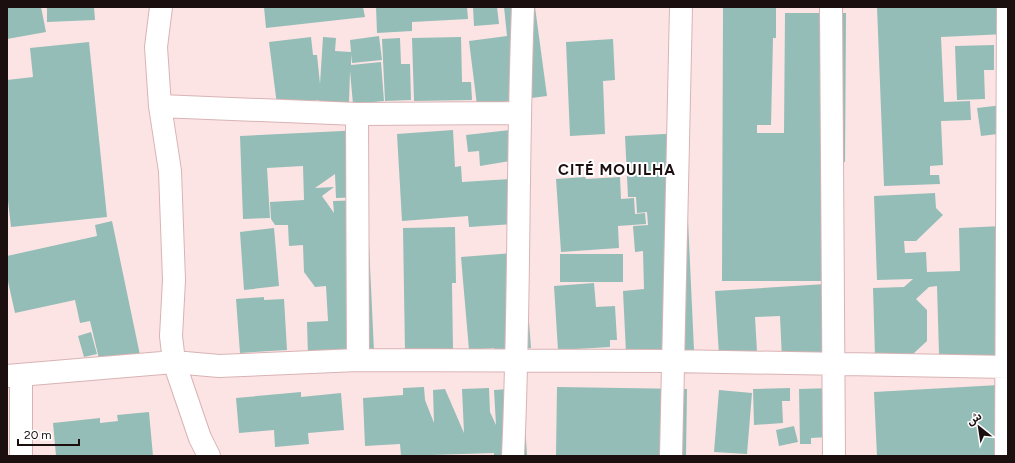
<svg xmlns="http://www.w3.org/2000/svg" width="1015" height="463" font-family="Figtree,'Noto Sans Arabic',sans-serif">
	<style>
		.building { fill: #94bdb7 }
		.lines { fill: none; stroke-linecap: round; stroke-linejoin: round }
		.minor-casing { stroke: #d9b3b4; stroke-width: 24 }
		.minor { stroke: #fff; stroke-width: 22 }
		.labels { text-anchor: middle; stroke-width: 4; stroke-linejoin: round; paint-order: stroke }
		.district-label { font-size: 15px; font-weight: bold; letter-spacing: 1px; fill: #1c0f10; stroke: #fff }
	</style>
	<rect width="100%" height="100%" fill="#fce4e4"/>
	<path class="building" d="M 7,7 L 41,7 L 46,32 L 7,39 Z
		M 47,7 L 94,7 L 95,20 L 47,22 Z
		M 264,7 L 363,7 L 365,17 L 266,28 Z
		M 376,7 L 467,7 L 468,19 L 412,22 L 412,31 L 377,33 Z
		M 473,7 L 497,7 L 499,24 L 474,26 Z
		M 504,7 L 535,7 L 547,96 L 477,105 L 469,41 L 507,36 Z
		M 723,7 L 776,7 L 776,38 L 773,38 L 771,125 L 757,125 L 757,133 L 784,133 L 785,13 L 846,13 L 845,162 L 840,162 L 839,281 L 722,281 Z
		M 877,7 L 1005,7 L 1006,34 L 941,37 L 944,102 L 970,101 L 971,120 L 941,121 L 943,165 L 930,166 L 930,175 L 939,175 L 940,184 L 884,186 Z
		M 379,36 L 382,60 L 352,63 L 351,54 L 351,65 L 381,62 L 384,101 L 353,104 L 350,71 L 349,103 L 319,101 L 319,100 L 277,105 L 269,42 L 311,37 L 313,55 L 317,55 L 320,84 L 323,37 L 336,38 L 335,51 L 351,52 L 350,40 Z
		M 461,37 L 462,82 L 471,82 L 472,100 L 414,101 L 412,38 Z
		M 400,38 L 401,64 L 410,64 L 411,100 L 385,101 L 382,39 Z
		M 613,39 L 615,80 L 603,81 L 605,134 L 570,136 L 566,42 Z
		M 89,42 L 107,217 L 11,227 L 7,192 L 7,80 L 33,77 L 30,48 Z
		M 994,45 L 994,70 L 984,70 L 985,99 L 957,100 L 955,46 Z
		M 1003,105 L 1006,133 L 981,136 L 977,108 Z
		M 520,129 L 523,159 L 480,166 L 479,151 L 468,152 L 466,135 Z
		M 363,130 L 366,197 L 336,198 L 335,174 L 315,188 L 334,187 L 322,196 L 334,213 L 333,201 L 367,200 L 374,352 L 308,356 L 307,322 L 328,321 L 326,286 L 315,287 L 304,272 L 303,245 L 289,246 L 288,225 L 275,225 L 271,219 L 270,202 L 304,200 L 303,166 L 267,168 L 270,218 L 243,219 L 240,136 Z
		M 453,130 L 455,167 L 461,166 L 462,182 L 526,178 L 529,223 L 469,227 L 468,216 L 402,221 L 397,134 Z
		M 684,133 L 694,350 L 626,353 L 623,291 L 644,289 L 643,251 L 635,252 L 633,226 L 648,225 L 647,212 L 637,213 L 636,197 L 628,197 L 625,136 Z
		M 585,177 L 586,179 L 620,177 L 621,199 L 634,198 L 635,214 L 645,213 L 646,224 L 618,226 L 619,248 L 561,252 L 556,179 Z
		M 935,193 L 936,208 L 943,215 L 916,241 L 904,241 L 905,253 L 926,252 L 927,272 L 960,271 L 959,228 L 1002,226 L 1006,345 L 994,356 L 942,358 L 939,354 L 937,286 L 929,287 L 916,299 L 927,310 L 927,341 L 913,354 L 875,356 L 873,288 L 904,287 L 913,279 L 877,280 L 874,196 Z
		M 112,221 L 140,355 L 100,363 L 90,321 L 80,323 L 75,300 L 15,313 L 7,277 L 7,256 L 97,236 L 95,225 Z
		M 455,227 L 456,283 L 452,283 L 453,351 L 405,352 L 403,228 Z
		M 274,228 L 279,286 L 244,290 L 240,232 Z
		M 526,252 L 526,281 L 531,348 L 495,351 L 494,348 L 469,350 L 461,257 Z
		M 560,254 L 623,254 L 623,282 L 560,282 Z
		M 594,283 L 596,307 L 615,306 L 617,340 L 610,340 L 610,347 L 558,350 L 554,286 Z
		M 841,283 L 845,356 L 782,360 L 780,316 L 755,317 L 757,352 L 719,355 L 715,291 Z
		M 264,297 L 264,300 L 284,299 L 287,350 L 240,353 L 236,299 Z
		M 91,332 L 97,354 L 84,357 L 78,336 Z
		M 999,385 L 1002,456 L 877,456 L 874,392 Z
		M 424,387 L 425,400 L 434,423 L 433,390 L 445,389 L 464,433 L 462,389 L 489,388 L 490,412 L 496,425 L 494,390 L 523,388 L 527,456 L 494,456 L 494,453 L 401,456 L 400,444 L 365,446 L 363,398 L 403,395 L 403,388 Z
		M 557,387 L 687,389 L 686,456 L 556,456 Z
		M 790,388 L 790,401 L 782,401 L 783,423 L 754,425 L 753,389 Z
		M 834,388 L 829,437 L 811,438 L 811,444 L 800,444 L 799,389 Z
		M 719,390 L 752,393 L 747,454 L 714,452 Z
		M 301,392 L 301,397 L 341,393 L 344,430 L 308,433 L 309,444 L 275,447 L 274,430 L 239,433 L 236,398 Z
		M 149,412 L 153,456 L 56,456 L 53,423 L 100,418 L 100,423 L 118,421 L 117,415 Z
		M 794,426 L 798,442 L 779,446 L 776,430 Z"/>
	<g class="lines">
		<g class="minor-casing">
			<path id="minor" d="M 161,7 L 156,47 L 160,106 L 170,171 L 174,280 L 171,336 L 174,362 L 219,366 L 358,360 L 671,361 L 1008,367
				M 831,7 L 834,456
				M 160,106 L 357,114 L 519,113
				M 357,114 L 358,360
				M 7,376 L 174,362 L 200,438 L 209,456
				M 21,456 L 21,375
				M 513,456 C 520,306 517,157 523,7
				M 671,456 L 681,7
				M 1006,456 L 1008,7"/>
		</g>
		<use href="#minor" class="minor"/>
	</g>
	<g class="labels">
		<g class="district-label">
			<text x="617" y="175">CITÉ MOUILHA</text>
		</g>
	</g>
	<rect width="1015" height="463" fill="none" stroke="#1c0f10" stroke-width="16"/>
	<g transform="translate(979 427) rotate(330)" stroke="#ffffff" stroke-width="3" paint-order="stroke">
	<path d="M0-3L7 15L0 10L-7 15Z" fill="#1c0f10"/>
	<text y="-6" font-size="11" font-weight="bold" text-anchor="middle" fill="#1c0f10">ش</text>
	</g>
	<path d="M18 439v6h61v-6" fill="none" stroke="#1c0f10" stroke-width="2"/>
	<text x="24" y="439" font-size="12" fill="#1c0f10" stroke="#ffffff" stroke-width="3" paint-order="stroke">20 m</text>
</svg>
